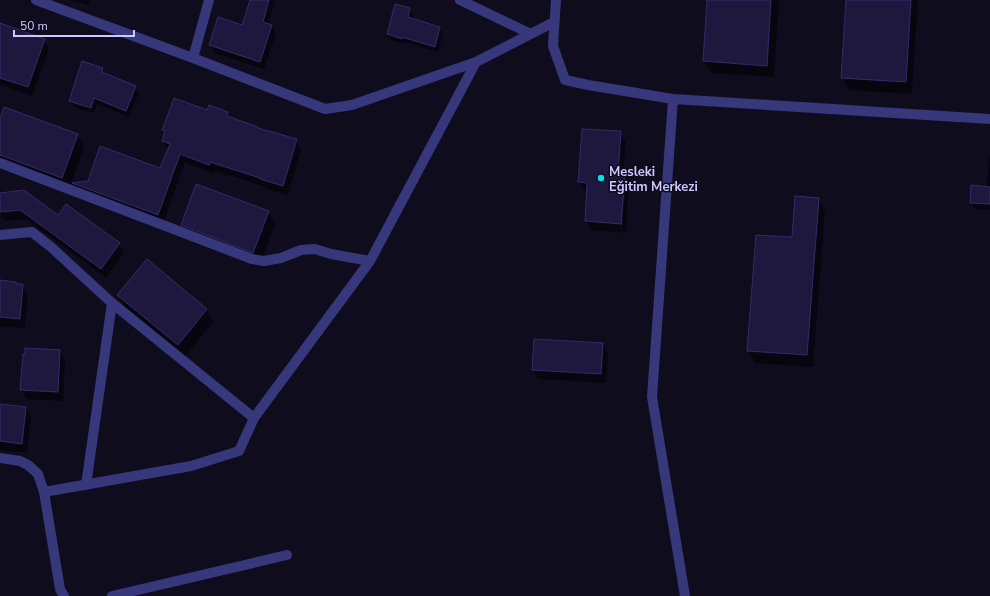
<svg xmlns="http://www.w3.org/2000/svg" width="990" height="596" font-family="'Nunito Sans',sans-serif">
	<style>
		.shadow { fill: #0007; fill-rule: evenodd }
		.building { fill: #1f183e; stroke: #352a6a }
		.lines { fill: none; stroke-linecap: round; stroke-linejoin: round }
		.street { stroke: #37377c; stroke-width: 10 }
		.poi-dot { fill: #03e1f1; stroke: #0e0c1d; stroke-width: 1.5 }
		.labels { text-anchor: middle; stroke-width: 3; stroke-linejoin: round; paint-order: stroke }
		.poi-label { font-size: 13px; font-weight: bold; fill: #cdc9fe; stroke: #0e0c1d; text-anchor: start }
	</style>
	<rect width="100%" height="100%" fill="#0e0c1d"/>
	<path class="shadow" d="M 69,0 L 90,0 L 88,5 Z
		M 250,0 L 275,0 L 268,25 L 271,25 L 276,33 L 264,69 L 215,53 L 210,45 L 242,26 Z
		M 708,0 L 779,0 L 774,77 L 711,73 L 704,61 Z
		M 847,0 L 918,0 L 912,94 L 849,90 L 842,78 Z
		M 409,9 L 413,15 L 412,20 L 440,28 L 443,34 L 438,52 L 405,42 L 405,44 L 391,40 L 388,34 Z
		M 0,25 L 44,40 L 49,49 L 32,96 L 0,84 Z
		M 103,68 L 106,75 L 135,87 L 139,93 L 129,117 L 97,104 L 94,113 L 74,107 L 70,101 Z
		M 208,111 L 228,113 L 231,118 L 259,129 L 296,140 L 301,150 L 288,195 L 266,189 L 266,187 L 215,171 L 214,174 L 185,162 L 163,224 L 78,193 L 73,184 L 160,169 L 168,150 L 163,141 L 165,134 L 163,130 Z
		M 0,122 L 77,135 L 84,147 L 69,190 L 0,165 Z
		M 620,132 L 626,142 L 623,175 L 629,185 L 626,233 L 591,230 L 586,221 L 588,191 L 585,191 L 579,182 ZM 623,183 L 625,183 L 622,229 L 620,229 Z
		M 989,156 L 990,157 L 990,210 L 974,209 L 971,203 L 987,187 Z
		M 0,194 L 58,216 L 119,244 L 124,253 L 106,278 L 26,219 L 5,221 L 0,214 Z
		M 818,199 L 825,211 L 813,367 L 755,363 L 748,351 L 793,238 Z
		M 268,212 L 275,224 L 260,264 L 189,237 L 182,225 Z
		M 147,261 L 206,310 L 213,322 L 185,357 L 125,307 L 118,295 Z
		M 0,281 L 16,283 L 17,285 L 22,285 L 28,295 L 25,328 L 0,326 Z
		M 534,340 L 603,344 L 608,354 L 606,383 L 538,379 L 533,370 Z
		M 60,351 L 65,361 L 63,401 L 27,399 L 21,390 Z
		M 0,405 L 26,408 L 31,417 L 27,453 L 0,450 Z"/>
	<path class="building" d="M 250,0 L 269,0 L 263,22 L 272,25 L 260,62 L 209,45 L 218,17 L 242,25 Z
		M 707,0 L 771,0 L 767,66 L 703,61 Z
		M 846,0 L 911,0 L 906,82 L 841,78 Z
		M 395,4 L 410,8 L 408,17 L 440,27 L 435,47 L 402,37 L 402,39 L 387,34 Z
		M 0,23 L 45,39 L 28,87 L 0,78 Z
		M 82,61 L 103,68 L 102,72 L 136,86 L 126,111 L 94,98 L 91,108 L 69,101 Z
		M 174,98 L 207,110 L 209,105 L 228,112 L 227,116 L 258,127 L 258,128 L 297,139 L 283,186 L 260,179 L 260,178 L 210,162 L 209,165 L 180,154 L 158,215 L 72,183 L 88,181 L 100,146 L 160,168 L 170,144 L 162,141 L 165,131 L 162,130 Z
		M 4,107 L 78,134 L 62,178 L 0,155 L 0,119 Z
		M 582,129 L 621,131 L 618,174 L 625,174 L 621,224 L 585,221 L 587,183 L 578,182 Z
		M 196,184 L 269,211 L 253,253 L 181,225 Z
		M 971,185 L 990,187 L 990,204 L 970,203 Z
		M 24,190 L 58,215 L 66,204 L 120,243 L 101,269 L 20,210 L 0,212 L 0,193 Z
		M 795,196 L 819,198 L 807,355 L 747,351 L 756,235 L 792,237 Z
		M 147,259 L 207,309 L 178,345 L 117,295 Z
		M 0,280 L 16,282 L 16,284 L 23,284 L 20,319 L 0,317 Z
		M 534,339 L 603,343 L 601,374 L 532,370 Z
		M 25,348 L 60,350 L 58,392 L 20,390 L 23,354 L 25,354 Z
		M 0,404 L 26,407 L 22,444 L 0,441 Z"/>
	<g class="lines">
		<path class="street" d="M 36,0 L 193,58 L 325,109 L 352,105 L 476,62 L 554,22
			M 460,0 L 531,34
			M 556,0 L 553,46 L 565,80 L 588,85 L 673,99 L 990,119
			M 193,58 L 209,0
			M 673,99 L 652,397 L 685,596
			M 0,163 L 252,259 L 264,261 L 281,258 L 301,250 L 315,249 L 331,254 L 370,261
			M 0,235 L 32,232 L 51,247 L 112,303 L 254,418 L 370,261 L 476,62
			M 0,458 L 20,461 L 28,465 L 38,474 L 44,492 L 60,589 L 64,596
			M 86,485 L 112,303
			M 44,492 L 191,466 L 239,451 L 254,418
			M 112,596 L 287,555"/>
	</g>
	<circle class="poi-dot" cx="601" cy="178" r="4"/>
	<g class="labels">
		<g class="poi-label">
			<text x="609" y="176">Mesleki<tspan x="609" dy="15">Eğitim Merkezi</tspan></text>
		</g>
	</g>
	<path d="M14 30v6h120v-6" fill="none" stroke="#cdc9fe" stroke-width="2"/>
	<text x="20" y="30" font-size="12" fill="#cdc9fe" stroke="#0e0c1d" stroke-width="3" paint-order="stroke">50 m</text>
</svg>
